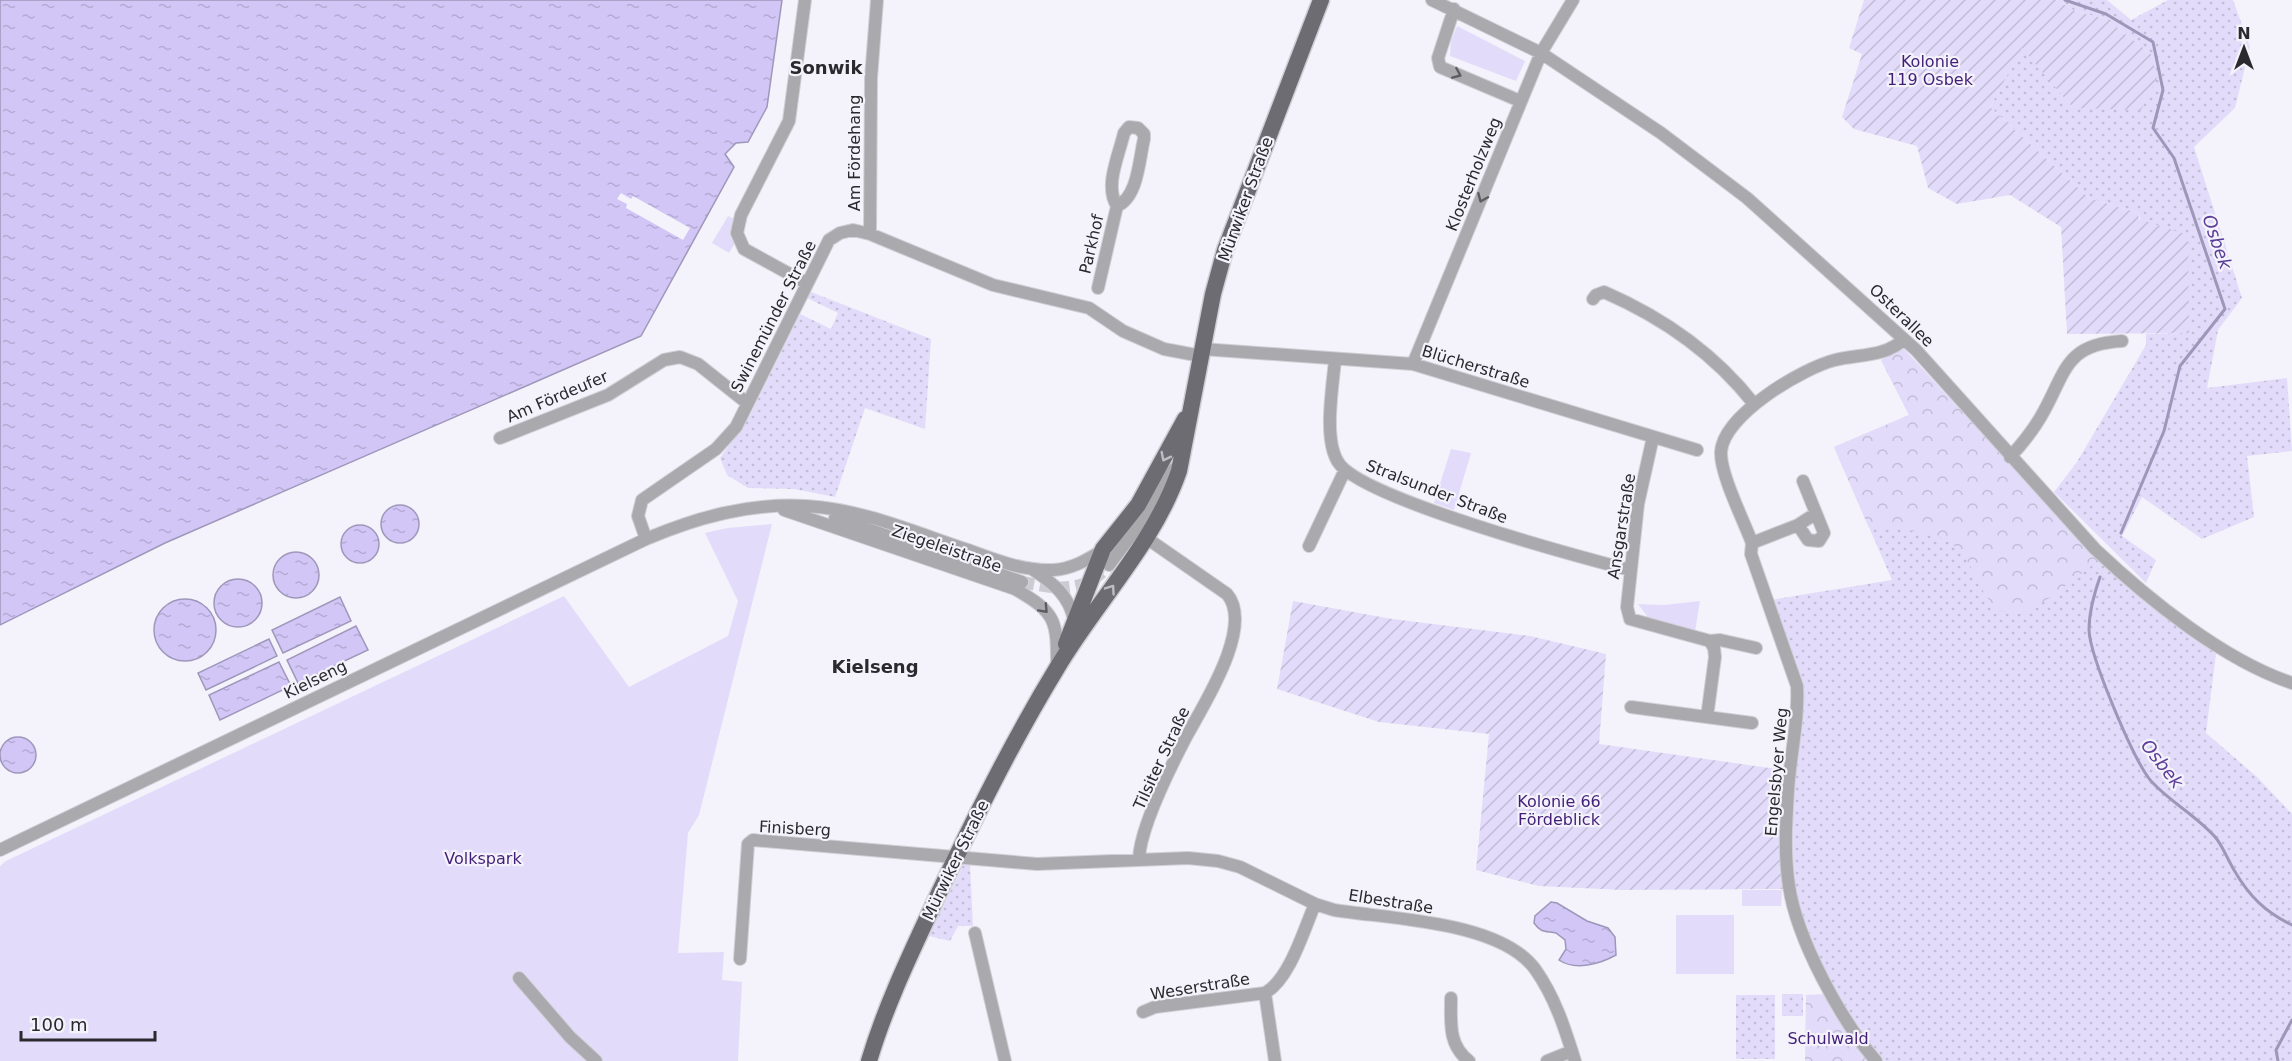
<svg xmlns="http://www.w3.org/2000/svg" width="2292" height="1061" font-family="'DejaVu Sans',sans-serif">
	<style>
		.grass { fill: url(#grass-dots) }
		.forest { fill: url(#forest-crowns) }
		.park { fill: #e2dcfa }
		.garden { fill: url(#garden-furrows) }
		.water { fill: url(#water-ripples); stroke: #9f97ba; stroke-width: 1.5 }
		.pier { fill: #f4f2fb }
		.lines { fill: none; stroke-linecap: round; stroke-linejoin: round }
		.stream { stroke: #9f97ba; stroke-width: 3 }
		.minor-tunnel { stroke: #cccad2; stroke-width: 12; stroke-dasharray: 12 6; stroke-linecap: butt }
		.minor-casing { stroke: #d0ced6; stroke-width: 14 }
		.major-casing { stroke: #d0ced6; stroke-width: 19 }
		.minor { stroke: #aaa9ad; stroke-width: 12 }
		.major { stroke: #6d6c72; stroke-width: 16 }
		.oneway { stroke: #5d5c60 }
		.oneway2 { stroke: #bebcc4 }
		.labels { text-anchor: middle; stroke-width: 4.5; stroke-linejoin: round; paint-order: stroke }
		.park-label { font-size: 16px; fill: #411f77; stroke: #f4f2fb }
		.street-label { font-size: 16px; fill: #2a292d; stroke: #f4f2fb }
		.neighbourhood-label { font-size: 18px; font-weight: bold; fill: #2a292d; stroke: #f4f2fb }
		.water-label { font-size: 18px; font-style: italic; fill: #5c3e98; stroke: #f4f2fb }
	</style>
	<defs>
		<pattern id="grass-dots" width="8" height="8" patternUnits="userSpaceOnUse" patternTransform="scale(1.5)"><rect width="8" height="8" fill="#e2dcfa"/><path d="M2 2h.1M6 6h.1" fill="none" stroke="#c2bdd7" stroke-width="1.8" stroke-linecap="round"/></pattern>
		<pattern id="forest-crowns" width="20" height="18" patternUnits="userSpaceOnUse" patternTransform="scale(1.5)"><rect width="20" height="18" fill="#e2dcfa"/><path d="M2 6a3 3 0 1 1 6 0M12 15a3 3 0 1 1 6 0" fill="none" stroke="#c2bdd7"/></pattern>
		<pattern id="garden-furrows" width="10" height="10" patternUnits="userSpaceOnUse" patternTransform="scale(1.5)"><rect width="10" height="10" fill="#e2dcfa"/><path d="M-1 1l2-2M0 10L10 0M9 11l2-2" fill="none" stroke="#c2bdd7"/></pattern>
		<pattern id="water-ripples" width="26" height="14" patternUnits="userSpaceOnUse" patternTransform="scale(1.5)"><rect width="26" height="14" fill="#d1c6f6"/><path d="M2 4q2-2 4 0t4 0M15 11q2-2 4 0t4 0" fill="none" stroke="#b4aad3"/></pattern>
	</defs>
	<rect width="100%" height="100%" fill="#f4f2fb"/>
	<path class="grass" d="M 2056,0 L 2107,0 L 2131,20 L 2168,0 L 2233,0 L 2250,47 L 2235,108 L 2194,147 L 2242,298 L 2218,330 L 2207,388 L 2287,378 L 2292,451 L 2247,456 L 2254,517 L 2202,539 L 2142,497 L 2122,536 L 2156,560 L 2146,583 L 2054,492 L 2077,462 L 2146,345 L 2146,334 L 2189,333 L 2138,213 L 2089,198 L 1990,107 L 2022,47 L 2073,108 L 2151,54 L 2106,19 L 2075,11 Z
		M 811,292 L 931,339 L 925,429 L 865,408 L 835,497 L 794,489 L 748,488 L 727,475 L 720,458 L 751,413 L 800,314 L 831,329 L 838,313 L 807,298 Z
		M 1904,349 L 2099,560 L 2147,603 L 2216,654 L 2206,733 L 2257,777 L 2292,814 L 2292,1061 L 1872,1061 L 1797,926 L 1783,889 L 1784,770 L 1793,770 L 1802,705 L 1771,600 L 1892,580 L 1834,447 L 1909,415 L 1881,360 Z
		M 963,865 L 970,865 L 973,926 L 958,926 L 950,941 L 929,936 Z
		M 1782,994 L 1803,994 L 1803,1016 L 1782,1016 Z
		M 1736,995 L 1775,995 L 1775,1059 L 1736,1059 Z"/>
	<path class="forest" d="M 1904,349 L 2099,560 C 2086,570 2036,610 2024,613 C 1981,620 1981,570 1957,548 C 1936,528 1897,530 1869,528 L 1834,447 L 1909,415 L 1881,360 Z
		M 1828,994 L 1872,1061 L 1805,1061 L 1806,995 Z"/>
	<path class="park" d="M 1457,26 L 1525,61 L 1516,81 L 1450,56 L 1451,41 Z
		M 728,216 L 734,219 L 732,233 L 735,243 L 729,253 L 712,243 Z
		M 1451,449 L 1471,453 L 1454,510 L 1434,503 Z
		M 772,524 L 699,815 L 688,833 L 678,953 L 724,952 L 722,980 L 742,982 L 738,1061 L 0,1061 L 0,866 L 6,861 L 564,596 L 629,687 L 728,636 L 738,601 L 705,533 L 727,528 Z
		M 1700,601 L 1695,631 L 1646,620 L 1647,616 L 1638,604 L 1664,605 Z
		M 1742,890 L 1782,890 L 1781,906 L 1742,906 Z
		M 1676,915 L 1734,915 L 1734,974 L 1676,974 Z"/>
	<path class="garden" d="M 1864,0 L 2056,0 L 2075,11 L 2106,19 L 2151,54 L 2157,78 L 2141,110 L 2073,108 L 2022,48 L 1990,107 L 2089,198 L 2138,213 L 2139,219 L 2188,235 L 2189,333 L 2067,334 L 2061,227 L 2010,195 L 1957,204 L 1928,188 L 1917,146 L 1854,129 L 1842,117 L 1862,54 L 1849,48 Z
		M 1293,601 L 1392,619 L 1530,636 L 1606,654 L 1599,744 L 1784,770 L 1783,889 L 1622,890 L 1539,886 L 1476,870 L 1489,734 L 1379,722 L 1277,689 Z"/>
	<path class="water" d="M 0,0 L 782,0 L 767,107 L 748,142 L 736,143 L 725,154 L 734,167 L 641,336 L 165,543 L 0,625 Z
		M381 524a19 19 0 1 1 38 0a19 19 0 1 1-38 0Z
		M341 544a19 19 0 1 1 38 0a19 19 0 1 1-38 0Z
		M273 575a23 23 0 1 1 46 0a23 23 0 1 1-46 0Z
		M214 603a24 24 0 1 1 48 0a24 24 0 1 1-48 0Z
		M 340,597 L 351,621 L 283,653 L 272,630 Z
		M154 630a31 31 0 1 1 62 0a31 31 0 1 1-62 0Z
		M 356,626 L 368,650 L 298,683 L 287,660 Z
		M 269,639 L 277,656 L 206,690 L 198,673 Z
		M 279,662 L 291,686 L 220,720 L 209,695 Z
		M0 755a18 18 0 1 1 36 0a18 18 0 1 1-36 0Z
		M 1551,902 L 1557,903 L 1587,921 L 1608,928 L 1615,937 L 1616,955 C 1600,964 1575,971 1559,960 L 1566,949 L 1565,940 L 1556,933 C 1545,931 1541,933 1534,923 L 1535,916 Z"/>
	<path class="pier" d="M 621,193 L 631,199 L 633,196 L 690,228 L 683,240 L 626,208 L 627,204 L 617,199 Z"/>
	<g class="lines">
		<path class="stream" d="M 2065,0 L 2106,14 L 2153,42 L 2163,90 L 2153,128 L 2174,158 L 2225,309 L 2180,366 L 2164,431 L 2121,533
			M 2100,577 C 2094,594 2089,612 2089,630 C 2090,657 2134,761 2151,781 C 2171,803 2196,815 2216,838 C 2223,847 2228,860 2234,870 C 2249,896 2265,912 2292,925
			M 2278,1061 L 2276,1050 L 2292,1020"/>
		<path class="minor-tunnel" d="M 1022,582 C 1056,589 1085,594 1109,565"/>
		<g class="minor-casing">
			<path id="minor" d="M 805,0 L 789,121 L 741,215 L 737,233 L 744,249 L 806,283
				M 1432,0 L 1541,53 L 1661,133 L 1747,198 L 1916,350 L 2095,549 C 2148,599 2223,660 2292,683
				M 1454,9 L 1438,58 L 1440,67 L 1520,101
				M 870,234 L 871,78 L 877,0
				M 1098,288 L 1117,206 C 1104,186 1119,155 1124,133 L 1129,127 L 1138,128 L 1144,134 L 1144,139 C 1139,160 1138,197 1117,206
				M 1593,299 L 1596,295 L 1604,292 C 1664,318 1714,353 1754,404
				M 1202,349 L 1413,364 L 1697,450
				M 1335,359 C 1333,386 1323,438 1338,462 C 1359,498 1580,557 1630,570
				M 1413,364 L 1541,53 L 1573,0
				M 1653,437 L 1638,504 L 1627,607 L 1630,619 L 1710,641 L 1714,648 L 1715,657 L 1707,717
				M 500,438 L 608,395 L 664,360 L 680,357 L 698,364 L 747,403
				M 2010,457 C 2023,443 2035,428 2044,411 C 2066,371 2066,344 2122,341
				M 784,510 L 1015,589 C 1057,613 1057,621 1057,667
				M 835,518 L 1022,582
				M 1798,525 L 1808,540 L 1819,541 L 1824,533 L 1803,481
				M 646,539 L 638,516 L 642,500 L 716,449 L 736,427 L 829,240 L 840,233 L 853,230 L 870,234 L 993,285 L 1089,308 L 1123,331 L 1164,349 L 1201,356
				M 1752,543 L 1798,525 L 1815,514
				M 1309,546 L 1344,472
				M 1109,565 L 1139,525 L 1174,469
				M 1032,569 C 1053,583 1070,596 1074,621
				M 1710,641 L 1720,640 L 1756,648
				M 1631,707 L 1752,723
				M 0,850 L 646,539 C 698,517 749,503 806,506 C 862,509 916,533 968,550 C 995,560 1023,571 1053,570 C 1072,569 1087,560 1103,550
				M 1139,859 C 1140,828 1170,768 1185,739 C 1202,707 1255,627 1227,594 L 1145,537
				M 975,933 L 1005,1061
				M 740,959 L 748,844 L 753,840 L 1037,864 L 1188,858 L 1218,861 L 1240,867 L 1315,904 L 1334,910 C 1390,919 1500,921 1535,969 C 1555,997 1565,1029 1575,1061
				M 519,978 L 570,1037 L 596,1061
				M 1265,993 L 1275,1061
				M 1451,998 C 1451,1023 1448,1045 1469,1061
				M 1143,1012 L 1155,1007 L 1265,993 C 1290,979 1304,929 1315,904
				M 1547,1061 L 1572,1051
				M 1876,1061 C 1841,1020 1797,940 1789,886 C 1784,854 1786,823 1788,791 C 1790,756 1799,721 1797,686 L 1751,554 L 1752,543 C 1744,521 1720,474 1721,452 C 1723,415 1803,368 1835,360 C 1859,354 1886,357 1904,339"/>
		</g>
		<g class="major-casing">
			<path id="major" d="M 1066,644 L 1103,549 L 1138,505 L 1185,419
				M 869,1061 C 886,1004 912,951 937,897 C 974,819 1012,742 1057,668 C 1096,602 1154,544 1179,471 L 1213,294 L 1225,250 L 1321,0"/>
		</g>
		<use href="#minor" class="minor"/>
		<use href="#major" class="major"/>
	</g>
	<defs><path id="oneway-chevron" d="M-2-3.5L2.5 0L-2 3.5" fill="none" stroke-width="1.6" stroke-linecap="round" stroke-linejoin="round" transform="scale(1.5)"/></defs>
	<g class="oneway">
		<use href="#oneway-chevron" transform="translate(1457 74) rotate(23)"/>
		<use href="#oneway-chevron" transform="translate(1482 198) rotate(113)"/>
		<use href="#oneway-chevron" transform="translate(1044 609) rotate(47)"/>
	</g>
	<g class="oneway2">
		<use href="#oneway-chevron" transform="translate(1165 457) rotate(117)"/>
		<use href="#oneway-chevron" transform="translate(1111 589) rotate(-55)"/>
	</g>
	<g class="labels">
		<g class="park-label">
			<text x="1930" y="67">Kolonie<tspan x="1930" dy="18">119 Osbek</tspan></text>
			<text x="1559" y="807">Kolonie 66<tspan x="1559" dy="18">Fördeblick</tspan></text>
			<text x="483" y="864">Volkspark</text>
			<text x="1828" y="1044">Schulwald</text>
		</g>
		<g class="street-label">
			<text transform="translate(854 153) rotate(-90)" y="6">Am Fördehang</text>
			<text transform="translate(1473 174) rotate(-68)" y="6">Klosterholzweg</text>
			<text transform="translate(1245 199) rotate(-70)" y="6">Mürwiker Straße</text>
			<text transform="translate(1091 244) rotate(-77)" y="6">Parkhof</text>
			<text transform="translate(1902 315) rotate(44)" y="6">Osterallee</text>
			<text transform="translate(773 316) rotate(-63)" y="6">Swinemünder Straße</text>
			<text transform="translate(1476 366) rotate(17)" y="6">Blücherstraße</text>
			<text transform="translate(557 396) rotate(-23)" y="6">Am Fördeufer</text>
			<text transform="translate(1437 491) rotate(21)" y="6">Stralsunder Straße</text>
			<text transform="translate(1621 526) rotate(-81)" y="6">Ansgarstraße</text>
			<text transform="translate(947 548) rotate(19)" y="6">Ziegeleistraße</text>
			<text transform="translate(315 679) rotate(-26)" y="6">Kielseng</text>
			<text transform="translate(1161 758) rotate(-65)" y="6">Tilsiter Straße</text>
			<text transform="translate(1776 772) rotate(-85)" y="6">Engelsbyer Weg</text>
			<text transform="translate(795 828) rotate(3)" y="6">Finisberg</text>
			<text transform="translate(955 860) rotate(-64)" y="6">Mürwiker Straße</text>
			<text transform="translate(1391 901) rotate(9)" y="6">Elbestraße</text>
			<text transform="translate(1200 986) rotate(-9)" y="6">Weserstraße</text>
		</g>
		<g class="neighbourhood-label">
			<text x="826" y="74">Sonwik</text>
			<text x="875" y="673">Kielseng</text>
		</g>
		<g class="water-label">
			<text transform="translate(2217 242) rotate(71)" y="6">Osbek</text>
			<text transform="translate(2162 764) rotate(52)" y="6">Osbek</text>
		</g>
	</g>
	<g transform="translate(2244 48)" stroke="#f4f2fb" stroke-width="4.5" paint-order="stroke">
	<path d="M0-4.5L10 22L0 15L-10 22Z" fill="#2a292d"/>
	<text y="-9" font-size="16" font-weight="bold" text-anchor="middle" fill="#2a292d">N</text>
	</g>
	<path d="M21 1031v9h134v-9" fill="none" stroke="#2a292d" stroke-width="3"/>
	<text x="30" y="1031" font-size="18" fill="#2a292d" stroke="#f4f2fb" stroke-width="4.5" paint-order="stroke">100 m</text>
</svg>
